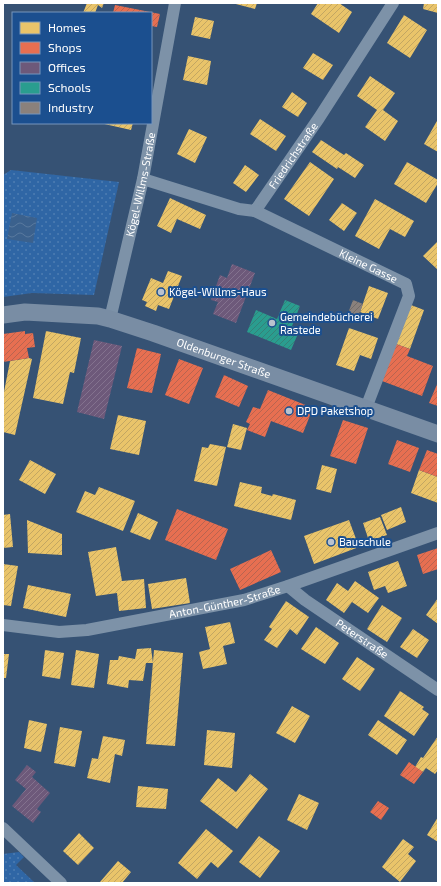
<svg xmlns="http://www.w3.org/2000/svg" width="441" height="886" font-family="'Exo 2',sans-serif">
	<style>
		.green { fill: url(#green-dots) }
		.water { fill: url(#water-waves) }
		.homes { fill: url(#homes-hatch) }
		.shops { fill: url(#shops-hatch) }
		.offices { fill: url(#offices-hatch) }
		.schools { fill: url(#schools-hatch) }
		.industry { fill: url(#industry-hatch) }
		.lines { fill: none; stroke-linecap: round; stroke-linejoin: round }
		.street { stroke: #7d92a8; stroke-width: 12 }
		.secondary { stroke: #798da4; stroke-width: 17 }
		.poi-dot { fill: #b9c2ce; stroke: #1b4f8f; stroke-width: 1.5 }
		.labels { text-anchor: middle; stroke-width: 4; stroke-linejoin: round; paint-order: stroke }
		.street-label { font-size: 11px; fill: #fff; stroke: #1b4f8f }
		.poi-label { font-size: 11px; fill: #fff; stroke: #1b4f8f; text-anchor: start }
	</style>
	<defs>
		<pattern id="green-dots" width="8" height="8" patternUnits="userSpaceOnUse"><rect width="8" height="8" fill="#2f66a5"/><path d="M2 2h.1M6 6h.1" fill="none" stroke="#4e7db2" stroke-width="1.8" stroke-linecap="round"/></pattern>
		<pattern id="water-waves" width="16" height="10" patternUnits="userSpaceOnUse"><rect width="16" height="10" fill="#3b618d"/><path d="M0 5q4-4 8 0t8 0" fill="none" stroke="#58799e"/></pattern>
		<pattern id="homes-hatch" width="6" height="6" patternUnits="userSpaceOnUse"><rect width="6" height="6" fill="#e9c46a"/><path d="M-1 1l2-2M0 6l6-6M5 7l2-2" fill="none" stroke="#c2a662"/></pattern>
		<pattern id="shops-hatch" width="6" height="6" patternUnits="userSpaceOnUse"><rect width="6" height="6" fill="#e76f51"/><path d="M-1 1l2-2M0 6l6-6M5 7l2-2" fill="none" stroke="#b86450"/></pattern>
		<pattern id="offices-hatch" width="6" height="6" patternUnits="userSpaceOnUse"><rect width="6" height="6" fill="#6d597a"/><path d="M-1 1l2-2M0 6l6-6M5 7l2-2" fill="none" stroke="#83728e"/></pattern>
		<pattern id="schools-hatch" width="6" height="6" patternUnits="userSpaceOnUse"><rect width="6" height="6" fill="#2a9d8f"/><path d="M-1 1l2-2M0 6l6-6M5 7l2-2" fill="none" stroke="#368178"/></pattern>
		<pattern id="industry-hatch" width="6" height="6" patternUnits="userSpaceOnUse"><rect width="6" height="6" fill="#8a817c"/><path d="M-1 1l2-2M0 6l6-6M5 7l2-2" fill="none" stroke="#716c69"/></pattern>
	</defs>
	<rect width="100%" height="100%" fill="#365274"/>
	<path class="green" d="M 11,170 L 119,182 L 94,295 L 32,293 L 3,297 L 3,175 Z
		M 19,852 L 24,857 L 16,865 L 35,883 L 3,883 L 3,854 Z"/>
	<path class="water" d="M 12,213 L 37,218 L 33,243 L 7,239 Z"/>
	<path class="homes" d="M 87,3 L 104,3 L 102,8 L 98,5 L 95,13 L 83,13 Z
		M 232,3 L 257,3 L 255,9 Z
		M 318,3 L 339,3 L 352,12 L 339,33 L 311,14 Z
		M 424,3 L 438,3 L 438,13 L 423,9 Z
		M 404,15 L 427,30 L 410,58 L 387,43 Z
		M 195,17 L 214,21 L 210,39 L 191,35 Z
		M 313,53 L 333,65 L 323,80 L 303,68 Z
		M 188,56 L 211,61 L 207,85 L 183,80 Z
		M 370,76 L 395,93 L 383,110 L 398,121 L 385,141 L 365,127 L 377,110 L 357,96 Z
		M 292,92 L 307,103 L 298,117 L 282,107 Z
		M 260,119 L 286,136 L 276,151 L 250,134 Z
		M 438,119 L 438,152 L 424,144 Z
		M 100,123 L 133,123 L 131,130 Z
		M 189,129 L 207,137 L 195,163 L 177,154 Z
		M 321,140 L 344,155 L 346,153 L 364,165 L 355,178 L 338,167 L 337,169 L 312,152 Z
		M 310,162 L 334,179 L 309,216 L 284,199 Z
		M 407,162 L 438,180 L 438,183 L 426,203 L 394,184 Z
		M 245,165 L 259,175 L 246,192 L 233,183 Z
		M 170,198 L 206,215 L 200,229 L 177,219 L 171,233 L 157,226 Z
		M 375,199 L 414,221 L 405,237 L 390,229 L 379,249 L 355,236 Z
		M 342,203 L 357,213 L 344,231 L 329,220 Z
		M 438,241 L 438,270 L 423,256 Z
		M 168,271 L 182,276 L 169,309 L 158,305 L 156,311 L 145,306 L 147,302 L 142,300 L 151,278 L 163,283 Z
		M 369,286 L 388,293 L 378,319 L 360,312 Z
		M 411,305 L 424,310 L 410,349 L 396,344 Z
		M 349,328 L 378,338 L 371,359 L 360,355 L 354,371 L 336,365 Z
		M 46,331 L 81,338 L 74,373 L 70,372 L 63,404 L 33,398 Z
		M 29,358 L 32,359 L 15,435 L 3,432 L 3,397 L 10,361 Z
		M 118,415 L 146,421 L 139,455 L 110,449 Z
		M 233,424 L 247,428 L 241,450 L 227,447 Z
		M 210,444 L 226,447 L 217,486 L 194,481 L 202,447 L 208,448 Z
		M 30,460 L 56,474 L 45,494 L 19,480 Z
		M 322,465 L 337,469 L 331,493 L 316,489 Z
		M 419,470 L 438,477 L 438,503 L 411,493 Z
		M 240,482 L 262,487 L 261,493 L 272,496 L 273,494 L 296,500 L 291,520 L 234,506 Z
		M 99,487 L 135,501 L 123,531 L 76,512 L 85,491 L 95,495 Z
		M 401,507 L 406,522 L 387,530 L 381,515 Z
		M 138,513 L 158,522 L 150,540 L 130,532 Z
		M 10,514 L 13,547 L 3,548 L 3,515 Z
		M 380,517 L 387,535 L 369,541 L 363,523 Z
		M 27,520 L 62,534 L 62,555 L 28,553 Z
		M 349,520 L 359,547 L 314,564 L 304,536 Z
		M 116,547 L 122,581 L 144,579 L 146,608 L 119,611 L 117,593 L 96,596 L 88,552 Z
		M 398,561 L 407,586 L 388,593 L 385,586 L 374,590 L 368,572 Z
		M 3,564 L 18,566 L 11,606 L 3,605 Z
		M 186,578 L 190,603 L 152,609 L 148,584 Z
		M 355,581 L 379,598 L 368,613 L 352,602 L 344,613 L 326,600 L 337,583 L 348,591 Z
		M 28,585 L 71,594 L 66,617 L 23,608 Z
		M 438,598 L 438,624 L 426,615 Z
		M 286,601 L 309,617 L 297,635 L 290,629 L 277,648 L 264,640 L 272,629 L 269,627 Z
		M 382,605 L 402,618 L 387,642 L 367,629 Z
		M 230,622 L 235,643 L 223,646 L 227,664 L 203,669 L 199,652 L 210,649 L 205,627 Z
		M 316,627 L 339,643 L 325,664 L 301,649 Z
		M 413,629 L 429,640 L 417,658 L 400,647 Z
		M 151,648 L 153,663 L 146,663 L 143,681 L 129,680 L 128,688 L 107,684 L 110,660 L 118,660 L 119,656 L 135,659 L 137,649 Z
		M 45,650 L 64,653 L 60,679 L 42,676 Z
		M 76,650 L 99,654 L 94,688 L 71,685 Z
		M 154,650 L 183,653 L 175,746 L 146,744 Z
		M 3,654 L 9,654 L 6,678 L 3,678 Z
		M 357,657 L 375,669 L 360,691 L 342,679 Z
		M 400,691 L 424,707 L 422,709 L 429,714 L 414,736 L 384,716 Z
		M 292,706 L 310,716 L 295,743 L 276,733 Z
		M 29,720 L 47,724 L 41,752 L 24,748 Z
		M 378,720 L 407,740 L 397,755 L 368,735 Z
		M 60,727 L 82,731 L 75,767 L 54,763 Z
		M 207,730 L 235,733 L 232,768 L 204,765 Z
		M 103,736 L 125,740 L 122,756 L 115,754 L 110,783 L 87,778 L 92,758 L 98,759 Z
		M 438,736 L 438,770 L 435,774 L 426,768 L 423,772 L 415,767 L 421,757 L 423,758 Z
		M 250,774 L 268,789 L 237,829 L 200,801 L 218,778 L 236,792 Z
		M 138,786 L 168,789 L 166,809 L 136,807 Z
		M 299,794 L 319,803 L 307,830 L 287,820 Z
		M 438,817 L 438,842 L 427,835 Z
		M 206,829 L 233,851 L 218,868 L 211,862 L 197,879 L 178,863 Z
		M 79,833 L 94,848 L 78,865 L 63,851 Z
		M 259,836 L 280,851 L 260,878 L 239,862 Z
		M 403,839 L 414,847 L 408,854 L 416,861 L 400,882 L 382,867 Z
		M 118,861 L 131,872 L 122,883 L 100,883 L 100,882 Z"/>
	<path class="shops" d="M 115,5 L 160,14 L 157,27 L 151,26 L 151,13 L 113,13 Z
		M 25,331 L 25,334 L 33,333 L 35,347 L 27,348 L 29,358 L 3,362 L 3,334 Z
		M 396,344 L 410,349 L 407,356 L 433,366 L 422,396 L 382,381 Z
		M 137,348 L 161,354 L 152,393 L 127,388 Z
		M 179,359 L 203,368 L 189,404 L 165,395 Z
		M 224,375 L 248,386 L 239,407 L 215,397 Z
		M 438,382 L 438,406 L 429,403 Z
		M 268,390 L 313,408 L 303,433 L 271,421 L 265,437 L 247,430 L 250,424 L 246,422 L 253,407 L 260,409 Z
		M 343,420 L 368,428 L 356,464 L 330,456 Z
		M 397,440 L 419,448 L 410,472 L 388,464 Z
		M 427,450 L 438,454 L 438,477 L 419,470 Z
		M 177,509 L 228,529 L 216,560 L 165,540 Z
		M 438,548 L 438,569 L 423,574 L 417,555 Z
		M 271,550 L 281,572 L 240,590 L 230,569 Z
		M 409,762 L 423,772 L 414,784 L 400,775 Z
		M 378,801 L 389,808 L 381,820 L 370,812 Z"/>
	<path class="offices" d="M 232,264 L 255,273 L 236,323 L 213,314 L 218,302 L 211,300 L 220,275 L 227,278 Z
		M 94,340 L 122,346 L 104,419 L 77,412 Z
		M 27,765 L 36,772 L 32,777 L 50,793 L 37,809 L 41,812 L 33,823 L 12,806 L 26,789 L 15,780 Z"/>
	<path class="schools" d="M 285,300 L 300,306 L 292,326 L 300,329 L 291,350 L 247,332 L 256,310 L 277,319 Z"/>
	<path class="industry" d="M 353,300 L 363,304 L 357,320 L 347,316 Z"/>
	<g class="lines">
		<g class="street">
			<path id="s1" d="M 143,179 L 239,209 L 255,211 L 319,118 L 393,3"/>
			<path id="s2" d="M 255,211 L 406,284 L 409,296 L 366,408"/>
			<path id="s3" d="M 110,319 L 143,179 L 175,3"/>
			<path id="s4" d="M 288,586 L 305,600 L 438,690"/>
			<path id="s5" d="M 3,625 L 59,632 L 87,630 L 244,600 L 288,586 L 438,533"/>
			<path d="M 3,828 L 61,883"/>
		</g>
		<path class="secondary" id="s6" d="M 3,315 L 25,312 L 98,316 L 110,319 L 153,333 L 438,434"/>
	</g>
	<g class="poi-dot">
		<circle cx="161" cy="292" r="4"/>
		<circle cx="272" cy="323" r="4"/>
		<circle cx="289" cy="411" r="4"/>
		<circle cx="331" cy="542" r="4"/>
	</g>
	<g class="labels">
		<g class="street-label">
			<text dy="4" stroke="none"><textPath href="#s1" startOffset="184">Friedrichstraße</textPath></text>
			<text dy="4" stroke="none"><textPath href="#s3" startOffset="138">Kögel-Willms-Straße</textPath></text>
			<text dy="4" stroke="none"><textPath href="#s2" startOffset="126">Kleine Gasse</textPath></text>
			<text dy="4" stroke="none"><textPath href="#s6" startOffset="228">Oldenburger Straße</textPath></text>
			<text dy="4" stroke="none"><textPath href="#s5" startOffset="225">Anton-Günther-Straße</textPath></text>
			<text dy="4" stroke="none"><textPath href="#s4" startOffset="91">Peterstraße</textPath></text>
		</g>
		<g class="poi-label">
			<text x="169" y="296">Kögel-Willms-Haus</text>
			<text x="280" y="321">Gemeindebücherei<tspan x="280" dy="13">Rastede</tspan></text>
			<text x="297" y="415">DPD Paketshop</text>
			<text x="339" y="546">Bauschule</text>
		</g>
	</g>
	<rect width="441" height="886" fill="none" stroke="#ffffff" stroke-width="8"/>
	<rect x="12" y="12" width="140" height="112" fill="#1b4f8f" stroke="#7695bc"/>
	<rect x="20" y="22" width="20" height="12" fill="#e9c46a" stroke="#7695bc"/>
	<text x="48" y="32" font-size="12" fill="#ffffff">Homes</text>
	<rect x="20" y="42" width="20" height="12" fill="#e76f51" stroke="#7695bc"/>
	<text x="48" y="52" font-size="12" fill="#ffffff">Shops</text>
	<rect x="20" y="62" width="20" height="12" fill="#6d597a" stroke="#7695bc"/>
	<text x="48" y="72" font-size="12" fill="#ffffff">Offices</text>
	<rect x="20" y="82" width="20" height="12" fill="#2a9d8f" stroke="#7695bc"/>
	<text x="48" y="92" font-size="12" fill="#ffffff">Schools</text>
	<rect x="20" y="102" width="20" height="12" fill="#8a817c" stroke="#7695bc"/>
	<text x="48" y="112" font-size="12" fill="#ffffff">Industry</text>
</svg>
